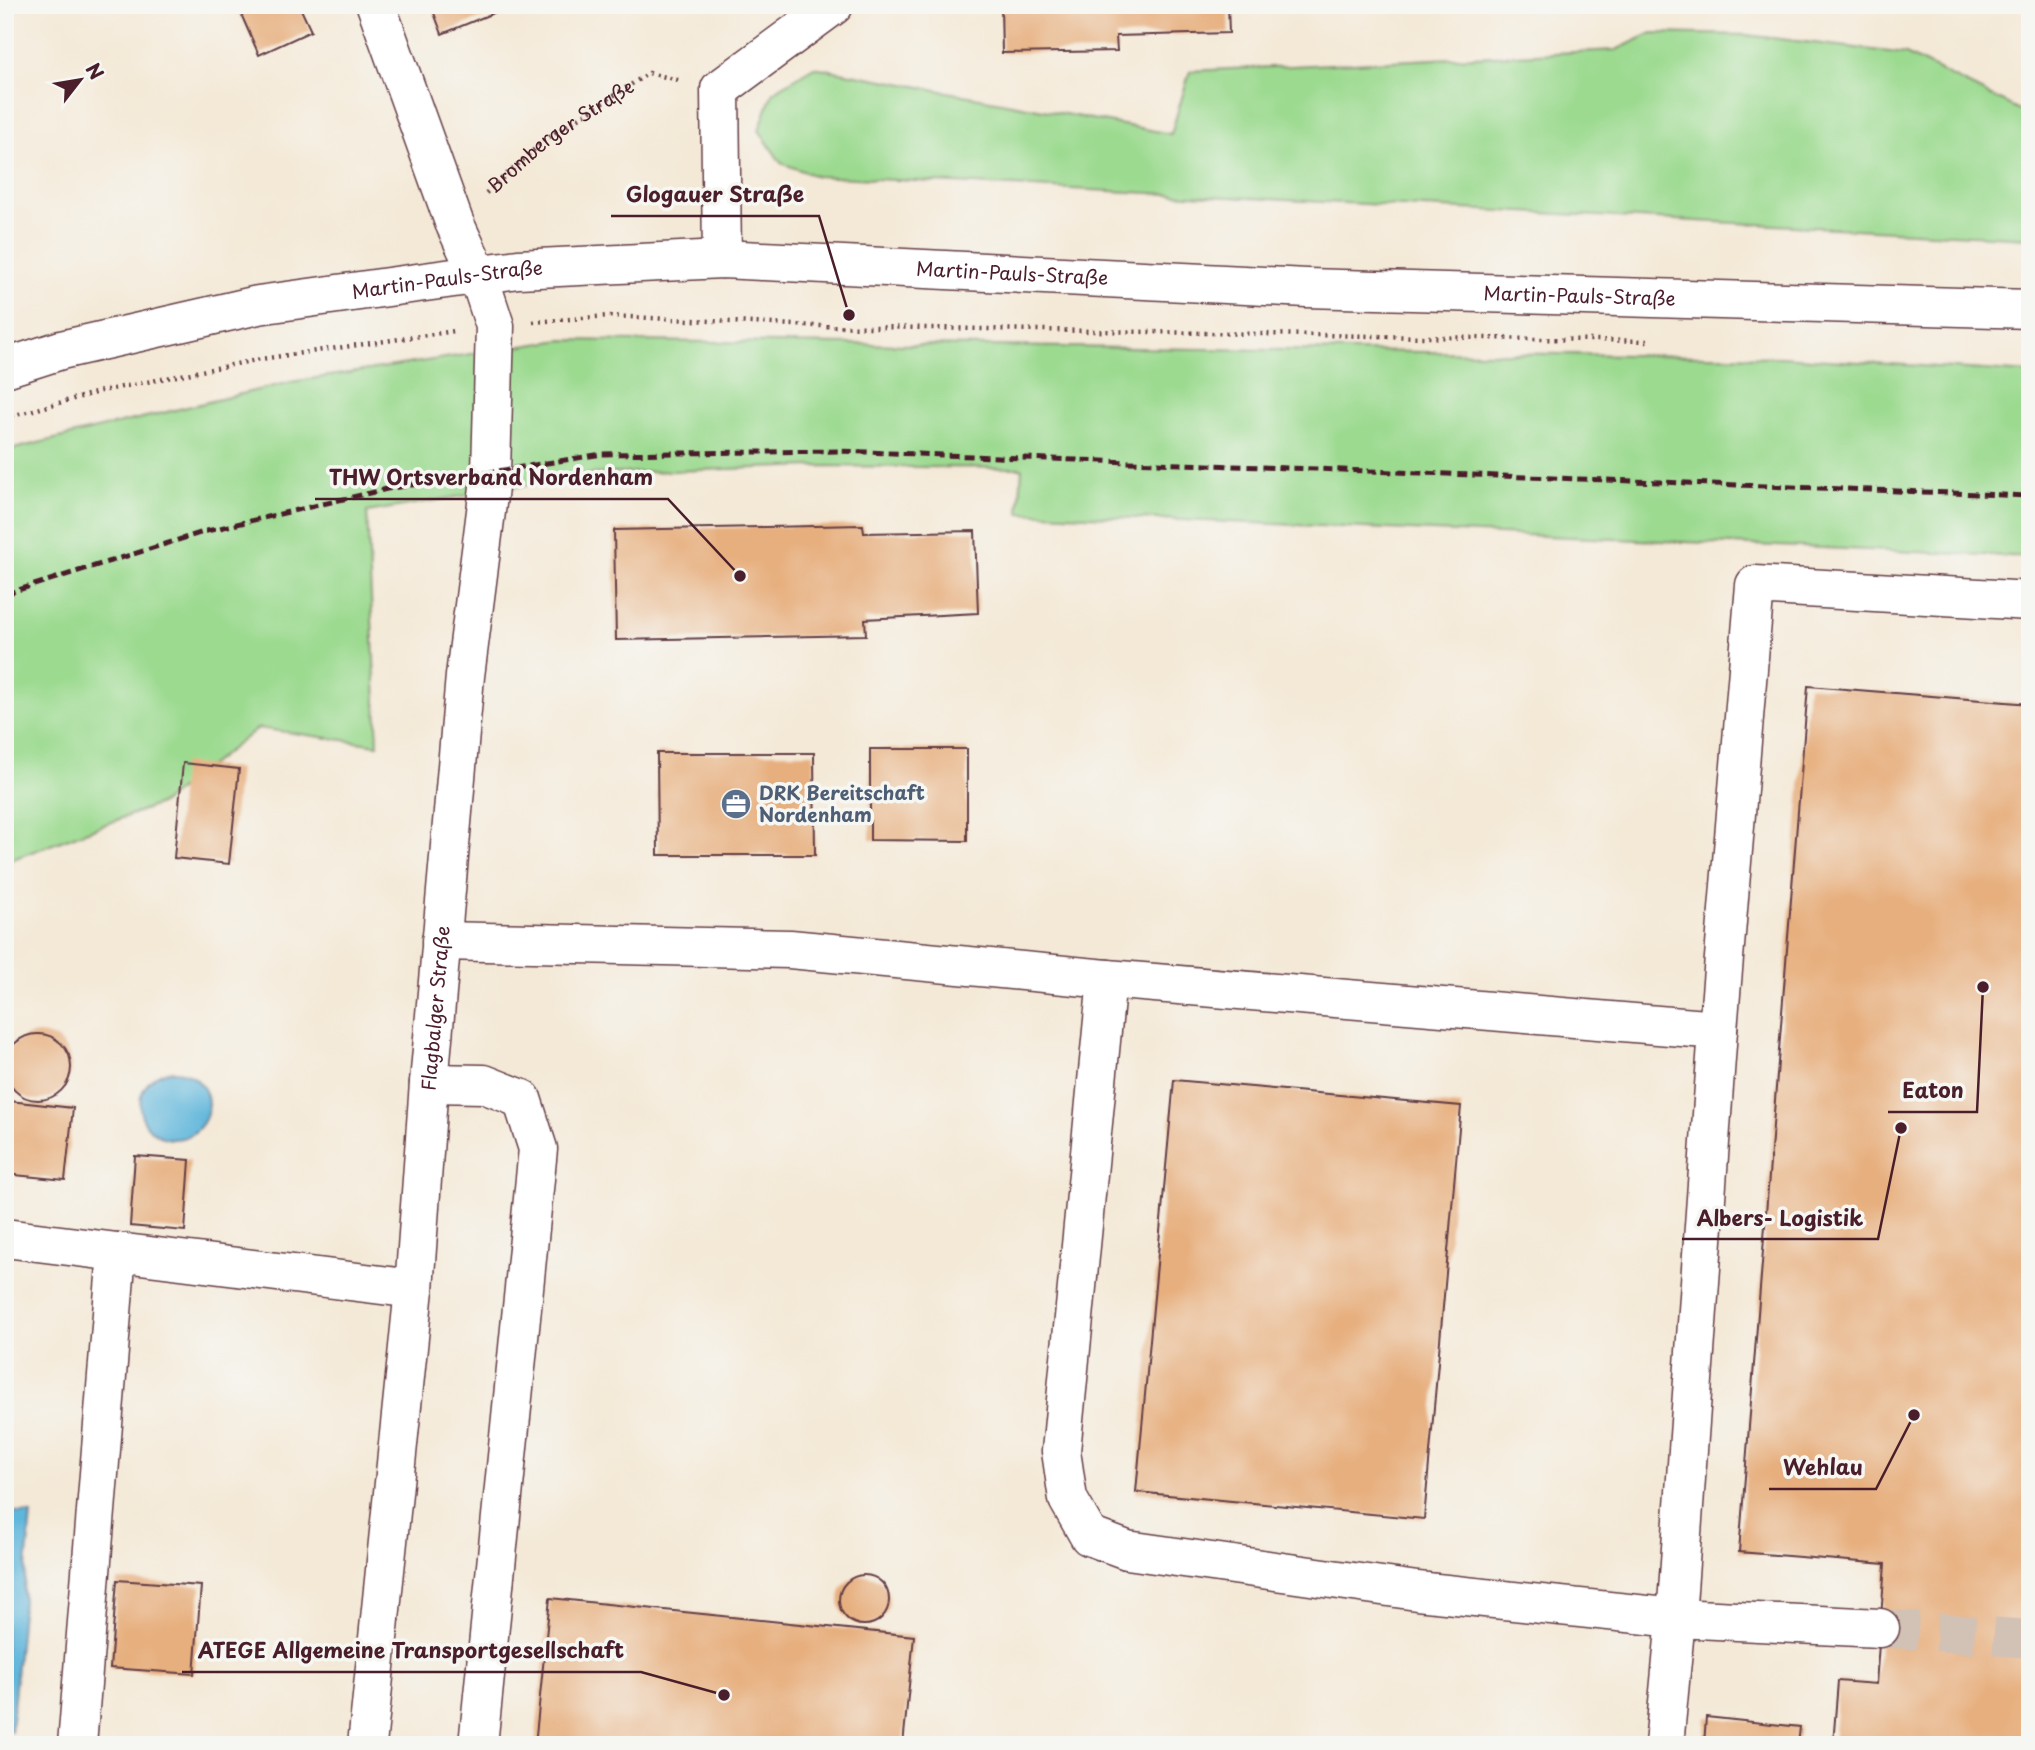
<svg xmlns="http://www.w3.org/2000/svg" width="2035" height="1750" font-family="'Playpen Sans',sans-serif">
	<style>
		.green { fill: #9cda90; stroke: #737c5e; stroke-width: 2 }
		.water { fill: #5eb6db; stroke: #546a83; stroke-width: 2 }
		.building { fill: #e7af7e }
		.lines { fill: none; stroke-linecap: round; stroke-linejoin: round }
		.minor-tunnel { stroke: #d2c1b5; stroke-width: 38; stroke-dasharray: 38 19; stroke-linecap: butt }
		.minor-casing { stroke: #643d45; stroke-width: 41 }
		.path { stroke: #643d45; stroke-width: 4.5; stroke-dasharray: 2 5; stroke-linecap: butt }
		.minor { stroke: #fff; stroke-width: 38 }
		.rail { stroke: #4a1f2b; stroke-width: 5; stroke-dasharray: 10 5; stroke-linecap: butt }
		.labels { text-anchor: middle; stroke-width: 7; stroke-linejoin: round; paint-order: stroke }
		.street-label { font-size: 19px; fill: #4a1f2b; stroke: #f6f6f2 }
		.service-label { font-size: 19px; font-weight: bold; fill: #4e5e75; stroke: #f6f6f2; text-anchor: start }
		.leader { fill: none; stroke: #4a1f2b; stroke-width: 2.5 }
		.callout-dot { fill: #4a1f2b; stroke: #f6f6f2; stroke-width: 2.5 }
		.callout-label { font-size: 21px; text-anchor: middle; font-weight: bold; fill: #4a1f2b; stroke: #f6f6f2; stroke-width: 7; stroke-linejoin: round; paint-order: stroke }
	</style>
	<rect width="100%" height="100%" fill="#f6f6f2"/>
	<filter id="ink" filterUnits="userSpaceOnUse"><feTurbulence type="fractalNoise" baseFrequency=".0143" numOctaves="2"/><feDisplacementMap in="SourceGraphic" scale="14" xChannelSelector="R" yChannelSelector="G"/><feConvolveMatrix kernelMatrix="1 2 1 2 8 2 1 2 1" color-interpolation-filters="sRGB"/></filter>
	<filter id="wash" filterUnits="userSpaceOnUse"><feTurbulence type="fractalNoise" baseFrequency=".00686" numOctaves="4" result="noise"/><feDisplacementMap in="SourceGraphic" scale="28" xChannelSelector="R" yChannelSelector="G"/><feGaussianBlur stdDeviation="1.57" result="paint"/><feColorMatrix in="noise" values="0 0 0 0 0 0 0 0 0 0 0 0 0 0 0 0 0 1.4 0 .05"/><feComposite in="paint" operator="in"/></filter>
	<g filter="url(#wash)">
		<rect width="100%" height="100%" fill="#f4e9d7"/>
		<path class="green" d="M 1652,33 L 1746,35 L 1906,54 L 2030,115 L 2030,238 L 816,176 L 781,163 L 759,130 L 773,92 L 814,67 L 1171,134 L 1190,71 L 1616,50 Z
			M 561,340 L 1781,357 L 2030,373 L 2030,557 L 1019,513 L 1022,468 L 814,466 L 592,474 L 367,512 L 378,745 L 258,728 L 162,803 L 5,862 L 5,451 L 291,382 Z"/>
		<path class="water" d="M140 1105a34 34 0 1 1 68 0a34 34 0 1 1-68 0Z
			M 5,1512 L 31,1514 L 11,1731 L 5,1731 Z"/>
		<g id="blocks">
			<path class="building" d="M 237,5 L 299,5 L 311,31 L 259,55 Z
				M 431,5 L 513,5 L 442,34 Z
				M 1001,5 L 1228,5 L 1229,33 L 1116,36 L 1117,51 L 1002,53 Z
				M 863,525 L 864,533 L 975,531 L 978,613 L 865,619 L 866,635 L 616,640 L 614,530 Z
				M 1808,686 L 2030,704 L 2030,1745 L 1833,1745 L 1838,1681 L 1876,1684 L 1885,1564 L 1739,1552 Z
				M 870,749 L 967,749 L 967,841 L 870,840 Z
				M 657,753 L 814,753 L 815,855 L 658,855 Z
				M 183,763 L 239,769 L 229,864 L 174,858 Z
				M5 1067a33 33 0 1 1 66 0a33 33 0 1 1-66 0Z
				M 1174,1080 L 1461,1106 L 1424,1519 L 1136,1492 Z
				M 9,1101 L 73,1108 L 65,1180 L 5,1174 L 5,1127 Z
				M 135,1156 L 190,1160 L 185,1231 L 130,1226 Z
				M839 1600a25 25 0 1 1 50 0a25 25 0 1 1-50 0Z
				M 117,1580 L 201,1586 L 194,1674 L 110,1668 Z
				M 550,1598 L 914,1636 L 903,1745 L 535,1745 Z
				M 1706,1717 L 1800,1727 L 1798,1745 L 1704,1745 Z"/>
		</g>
	</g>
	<g filter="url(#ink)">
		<use href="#blocks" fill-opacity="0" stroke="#643d45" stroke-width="2"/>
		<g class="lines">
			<path class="minor-tunnel" d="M 1880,1628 L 2030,1639"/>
			<g class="minor-casing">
				<g id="minor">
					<path d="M 722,259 L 720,89 L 834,5"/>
					<path id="s2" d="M 5,368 L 61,350 L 258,305 L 518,269 L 722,259 L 1307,288 L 2030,309"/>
					<path d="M 441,941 L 790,949 L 1107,979 L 1718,1030"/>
					<path d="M 1107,979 L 1061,1451 L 1068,1499 L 1089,1536 L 1127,1550 L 1417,1591 L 1676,1618 L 1880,1628"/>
					<path d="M 429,1083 L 484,1084 L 522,1099 L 538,1149 L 478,1745"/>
					<path d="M 5,1238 L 414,1289"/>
					<path d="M 77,1745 L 117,1252"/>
					<path id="s3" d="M 367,1745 L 414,1289 L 429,1083 L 465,676 L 491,472 L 495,326 L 478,274 L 454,222 L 376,5"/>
					<path d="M 1664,1745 L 1676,1618 L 1718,1030 L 1755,585 L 2030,601"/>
				</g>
			</g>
			<g class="path">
				<path id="s1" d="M 486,193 L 546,139 L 649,73 L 682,81"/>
				<path d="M 533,322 L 608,316 L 816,326 L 1651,341"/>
				<path d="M 5,418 L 102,391 L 261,359 L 455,331"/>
			</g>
			<use href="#minor" class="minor"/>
			<path class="rail" d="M 5,594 L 207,531 L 387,489 L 602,454 L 838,451 L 2030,496"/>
		</g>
	</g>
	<defs>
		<g id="office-disc" transform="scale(1.575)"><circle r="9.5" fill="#5c6f8a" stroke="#f6f6f2"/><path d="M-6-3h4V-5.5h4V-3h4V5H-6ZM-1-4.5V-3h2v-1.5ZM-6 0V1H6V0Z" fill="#fff"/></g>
	</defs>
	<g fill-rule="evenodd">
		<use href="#office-disc" x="736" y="804"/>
	</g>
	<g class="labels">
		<g class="street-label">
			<text dy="7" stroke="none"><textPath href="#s1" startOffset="94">Bromberger Straße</textPath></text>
			<text dy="7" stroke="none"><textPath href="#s2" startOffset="1018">Martin-Pauls-Straße</textPath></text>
			<text dy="7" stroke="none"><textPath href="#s2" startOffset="452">Martin-Pauls-Straße</textPath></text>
			<text dy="7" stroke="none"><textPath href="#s2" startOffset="1586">Martin-Pauls-Straße</textPath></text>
			<text dy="7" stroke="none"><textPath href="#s3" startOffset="740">Flagbalger Straße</textPath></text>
		</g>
		<g class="service-label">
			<text x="759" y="800">DRK Bereitschaft<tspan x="759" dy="22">Nordenham</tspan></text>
		</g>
	</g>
	<path class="leader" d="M849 315L819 216H611M740 576L668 499H315M1983 987L1977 1112H1888M1901 1128L1878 1239H1682M1914 1415L1876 1489H1769M724 1695L641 1672H182"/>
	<g class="callout-dot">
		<circle cx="849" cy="315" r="7"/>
		<circle cx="740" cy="576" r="7"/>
		<circle cx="1983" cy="987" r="7"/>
		<circle cx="1901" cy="1128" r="7"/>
		<circle cx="1914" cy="1415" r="7"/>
		<circle cx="724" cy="1695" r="7"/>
	</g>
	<g class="callout-label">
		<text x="715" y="202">Glogauer Straße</text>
		<text x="491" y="485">THW Ortsverband Nordenham</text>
		<text x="1933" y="1098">Eaton</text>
		<text x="1780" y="1226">Albers- Logistik</text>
		<text x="1823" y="1475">Wehlau</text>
		<text x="411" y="1658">ATEGE Allgemeine Transportgesellschaft</text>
	</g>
	<rect width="2035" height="1750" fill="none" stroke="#f6f6f2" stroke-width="28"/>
	<g transform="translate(80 80) rotate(59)" stroke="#f6f6f2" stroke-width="5" paint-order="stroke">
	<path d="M0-5L12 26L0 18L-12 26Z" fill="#4a1f2b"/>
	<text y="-10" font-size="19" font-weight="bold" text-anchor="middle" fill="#4a1f2b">N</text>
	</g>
</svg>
